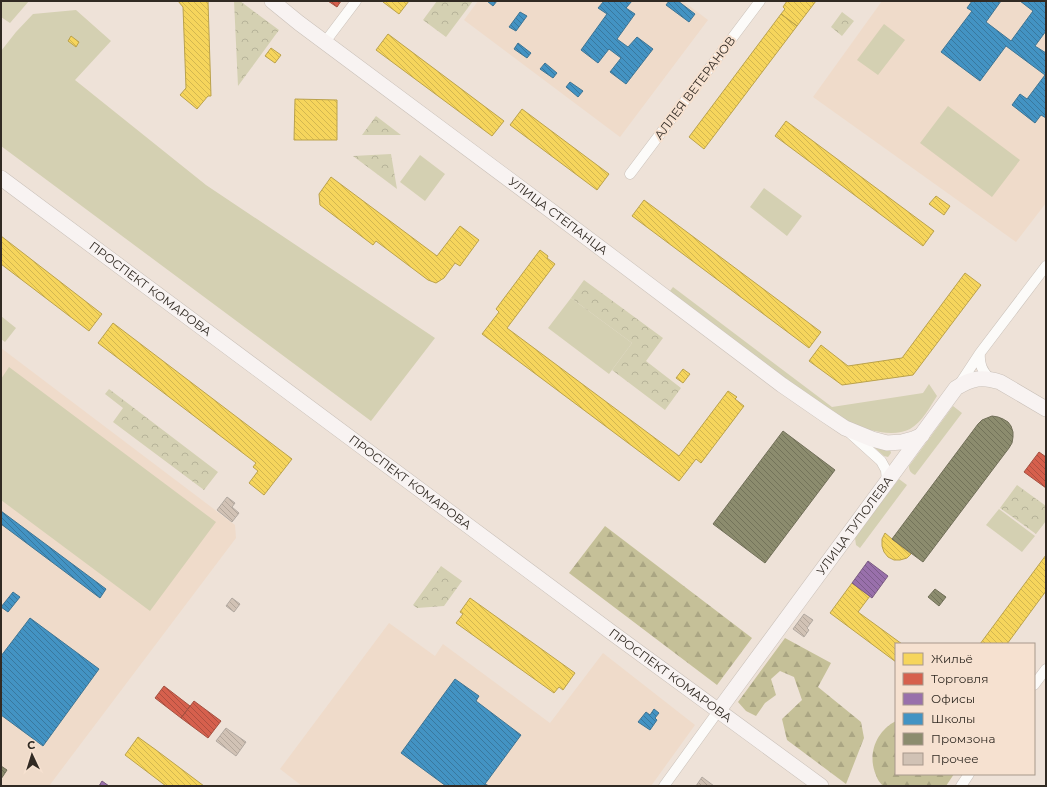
<svg xmlns="http://www.w3.org/2000/svg" width="1047" height="787" font-family="Montserrat,sans-serif">
	<style>
		.built { fill: #efdbca }
		.grass { fill: #d4d0b2 }
		.forest { fill: url(#forest-firs) }
		.park { fill: url(#park-crowns) }
		.homes { fill: url(#homes-back-hatch); stroke: #bba24b }
		.shops { fill: url(#shops-back-hatch); stroke: #a45040 }
		.offices { fill: url(#offices-back-hatch); stroke: #7a5b82 }
		.schools { fill: url(#schools-back-hatch); stroke: #3e7493 }
		.industry { fill: url(#industry-back-hatch); stroke: #716f58 }
		.building { fill: url(#building-back-hatch); stroke: #b2a9a1 }
		.lines { fill: none; stroke-linecap: round; stroke-linejoin: round }
		.street-casing { stroke: #cac1b9; stroke-width: 11 }
		.secondary-casing { stroke: #cac1b9; stroke-width: 16 }
		.street { stroke: #fcfbf9; stroke-width: 10 }
		.secondary { stroke: #f8f3f2; stroke-width: 15 }
		.labels { text-anchor: middle; stroke-width: 4; stroke-linejoin: round; paint-order: stroke }
		.street-label { font-size: 12px; fill: #312a23; stroke: #f6e1d0 }
	</style>
	<defs>
		<pattern id="forest-firs" width="22" height="20" patternUnits="userSpaceOnUse"><rect width="22" height="20" fill="#c5c098"/><path d="M5 1l3.5 6h-7zM16 11l3.5 6h-7z" fill="#aaa583"/></pattern>
		<pattern id="park-crowns" width="20" height="18" patternUnits="userSpaceOnUse"><rect width="20" height="18" fill="#d4d0b2"/><path d="M2 6a3 3 0 1 1 6 0M12 15a3 3 0 1 1 6 0" fill="none" stroke="#b6b399"/></pattern>
		<pattern id="homes-back-hatch" width="6" height="6" patternUnits="userSpaceOnUse"><rect width="6" height="6" fill="#f6d55c"/><path d="M-1 5l2 2M0 0l6 6M5-1l2 2" fill="none" stroke="#d3b750"/></pattern>
		<pattern id="shops-back-hatch" width="6" height="6" patternUnits="userSpaceOnUse"><rect width="6" height="6" fill="#d6604d"/><path d="M-1 5l2 2M0 0l6 6M5-1l2 2" fill="none" stroke="#ae4f40"/></pattern>
		<pattern id="offices-back-hatch" width="6" height="6" patternUnits="userSpaceOnUse"><rect width="6" height="6" fill="#9970ab"/><path d="M-1 5l2 2M0 0l6 6M5-1l2 2" fill="none" stroke="#7d5c8b"/></pattern>
		<pattern id="schools-back-hatch" width="6" height="6" patternUnits="userSpaceOnUse"><rect width="6" height="6" fill="#4393c3"/><path d="M-1 5l2 2M0 0l6 6M5-1l2 2" fill="none" stroke="#39789e"/></pattern>
		<pattern id="industry-back-hatch" width="6" height="6" patternUnits="userSpaceOnUse"><rect width="6" height="6" fill="#8c8c6e"/><path d="M-1 5l2 2M0 0l6 6M5-1l2 2" fill="none" stroke="#73735a"/></pattern>
		<pattern id="building-back-hatch" width="6" height="6" patternUnits="userSpaceOnUse"><rect width="6" height="6" fill="#d1c2b5"/><path d="M-1 5l2 2M0 0l6 6M5-1l2 2" fill="none" stroke="#b4a79b"/></pattern>
	</defs>
	<rect width="100%" height="100%" fill="#eee2d8"/>
	<path class="built" d="M 478,1 L 683,1 L 708,20 L 620,137 L 464,20 Z
		M 882,1 L 1046,1 L 1046,203 L 1016,242 L 813,97 Z
		M 1,348 L 235,525 L 236,538 L 49,786 L 1,786 L 1,779 L 7,770 L 1,766 Z
		M 389,623 L 435,656 L 443,644 L 550,723 L 603,653 L 695,725 L 651,786 L 302,786 L 280,769 Z"/>
	<path class="grass" d="M 1,1 L 29,1 L 10,23 L 1,17 Z
		M 76,10 L 111,41 L 75,80 L 206,185 L 435,338 L 371,421 L 1,146 L 1,51 L 16,32 L 33,14 Z
		M 884,24 L 905,40 L 878,75 L 857,60 Z
		M 948,106 L 1020,160 L 992,197 L 920,143 Z
		M 420,155 L 445,174 L 425,201 L 400,182 Z
		M 764,188 L 802,216 L 787,236 L 750,207 Z
		M 673,287 L 832,407 L 923,393 L 929,384 L 937,396 C 930,407 922,422 910,429 C 893,438 866,430 850,423 C 842,420 835,415 828,411 L 678,299 L 670,291 Z
		M 571,298 L 632,343 L 609,374 L 548,328 Z
		M 1,316 L 16,328 L 5,342 L 1,339 Z
		M 9,367 L 216,522 L 150,611 L 1,500 L 1,379 Z
		M 953,406 L 962,413 L 915,475 C 911,473 909,471 909,466 Z
		M 874,447 L 890,449 L 891,453 L 888,457 L 884,456 Z
		M 899,479 L 907,485 L 860,548 L 856,545 L 855,538 L 858,532 Z
		M 999,509 L 1035,536 L 1022,552 L 986,525 Z"/>
	<path class="forest" d="M 605,526 L 752,638 L 717,685 L 569,573 Z
		M 785,638 L 831,663 L 818,687 L 861,722 L 864,738 L 846,784 L 787,740 L 782,719 L 802,700 L 794,677 L 780,671 L 771,679 L 776,695 L 765,703 L 756,716 L 746,711 L 738,702 Z
		M 896,721 L 896,774 L 954,774 L 946,786 L 883,786 C 880,783 877,779 876,775 C 867,755 876,731 896,721 Z"/>
	<path class="park" d="M 234,1 L 240,1 L 279,30 L 238,86 Z
		M 437,1 L 473,1 L 446,37 L 423,20 Z
		M 842,12 L 854,21 L 842,36 L 831,27 Z
		M 376,116 L 401,135 L 362,135 Z
		M 391,154 L 397,189 L 353,156 Z
		M 584,280 L 663,338 L 646,361 L 681,388 L 665,410 L 612,370 L 632,343 L 571,298 Z
		M 109,389 L 218,472 L 204,490 L 113,422 L 123,408 L 105,394 Z
		M 1017,485 L 1046,506 L 1046,521 L 1036,534 L 1000,508 Z
		M 441,566 L 462,581 L 444,606 L 417,608 L 413,605 Z"/>
	<path class="homes" d="M 178,1 L 208,1 L 211,96 L 208,96 L 197,109 L 180,95 L 186,88 L 183,7 Z
		M 384,1 L 409,1 L 399,14 L 383,2 Z
		M 787,1 L 816,1 L 797,26 L 781,14 L 785,9 L 783,7 Z
		M 781,14 L 797,26 L 704,149 L 689,137 Z
		M 388,34 L 504,121 L 492,136 L 376,50 Z
		M 71,36 L 79,42 L 76,47 L 68,41 Z
		M 271,48 L 281,55 L 275,63 L 265,56 Z
		M 295,99 L 337,100 L 337,140 L 294,140 Z
		M 522,109 L 609,174 L 597,190 L 510,125 Z
		M 786,121 L 934,231 L 923,246 L 775,136 Z
		M 331,177 L 437,256 L 460,226 L 479,240 L 460,266 L 455,263 L 444,278 L 436,283 L 428,280 L 376,241 L 373,245 L 320,205 L 319,194 Z
		M 936,196 L 950,206 L 944,215 L 929,204 Z
		M 644,200 L 821,332 L 809,348 L 632,216 Z
		M 1,236 L 102,314 L 89,331 L 1,264 Z
		M 540,250 L 548,256 L 547,258 L 555,264 L 507,328 L 679,456 L 728,391 L 737,397 L 735,399 L 744,406 L 701,463 L 696,459 L 679,481 L 482,334 L 499,312 L 496,309 Z
		M 965,273 L 981,285 L 913,375 L 842,385 L 809,361 L 821,345 L 848,366 L 902,358 Z
		M 113,323 L 292,459 L 264,495 L 249,483 L 258,471 L 253,467 L 256,463 L 98,343 Z
		M 683,369 L 690,374 L 683,383 L 676,378 Z
		M 885,533 L 892,539 L 911,554 L 907,558 L 900,560 L 894,560 L 888,557 L 884,552 L 882,546 L 882,539 Z
		M 1046,555 L 1046,591 L 1007,644 L 980,644 Z
		M 852,583 L 870,596 L 858,612 L 902,644 L 896,644 L 896,662 L 830,613 Z
		M 470,598 L 575,673 L 563,690 L 559,687 L 554,693 L 456,623 L 463,614 L 460,612 Z
		M 138,737 L 156,750 L 204,786 L 166,786 L 125,755 Z"/>
	<path class="shops" d="M 328,1 L 341,1 L 337,7 Z
		M 1039,452 L 1046,457 L 1046,488 L 1024,472 Z
		M 164,686 L 190,706 L 181,718 L 155,698 Z
		M 194,701 L 221,721 L 208,738 L 181,718 Z"/>
	<path class="offices" d="M 868,561 L 888,576 L 872,598 L 852,583 Z
		M 102,781 L 109,786 L 99,786 Z"/>
	<path class="schools" d="M 487,1 L 497,1 L 493,6 Z
		M 604,1 L 632,1 L 626,8 L 635,14 L 617,39 L 628,47 L 637,37 L 653,49 L 626,84 L 610,72 L 621,58 L 609,49 L 598,63 L 581,50 L 607,14 L 598,8 Z
		M 669,1 L 678,1 L 695,14 L 689,22 L 666,5 Z
		M 972,1 L 1001,1 L 986,22 L 1011,41 L 1033,11 L 1020,1 L 1046,1 L 1046,31 L 1035,46 L 1046,53 L 1046,118 L 1041,115 L 1035,123 L 1012,105 L 1020,94 L 1027,99 L 1045,75 L 1006,46 L 980,81 L 941,52 L 972,11 L 967,8 Z
		M 520,12 L 527,16 L 516,31 L 509,27 Z
		M 518,43 L 531,53 L 527,58 L 514,49 Z
		M 545,63 L 557,73 L 553,78 L 540,69 Z
		M 570,82 L 583,91 L 578,97 L 566,87 Z
		M 1,511 L 106,589 L 100,598 L 1,524 Z
		M 13,592 L 20,597 L 8,612 L 1,607 Z
		M 30,618 L 99,669 L 43,746 L 1,715 L 1,656 Z
		M 455,679 L 479,696 L 476,701 L 521,735 L 485,784 L 489,786 L 446,786 L 401,753 Z
		M 654,709 L 659,713 L 655,718 L 657,720 L 650,730 L 638,722 L 646,712 L 650,715 Z"/>
	<path class="industry" d="M 992,416 L 998,417 L 1003,419 L 1008,422 L 1011,426 L 1013,432 L 1013,437 L 1012,443 L 1009,448 L 923,562 L 892,539 L 978,424 L 982,420 Z
		M 783,431 L 835,470 L 765,563 L 713,524 Z
		M 935,589 L 946,597 L 939,606 L 928,597 Z
		M 1,766 L 7,770 L 1,779 Z"/>
	<path class="building" d="M 227,497 L 235,503 L 232,507 L 239,513 L 232,522 L 217,510 Z
		M 232,598 L 240,604 L 234,612 L 226,606 Z
		M 804,614 L 813,620 L 807,628 L 809,630 L 804,637 L 793,629 Z
		M 226,728 L 246,742 L 236,756 L 216,741 Z
		M 702,777 L 714,786 L 696,786 Z"/>
	<g class="lines">
		<g class="street-casing">
			<path id="street" d="M 325,42 L 356,1
				M 630,174 L 760,1
				M 980,353 C 979,364 982,371 990,379
				M 959,385 L 980,353 L 1046,266
				M 851,434 L 881,461 L 886,470 L 887,482
				M 1034,685 L 1046,669
				M 664,786 L 719,710
				M 961,786 L 969,774"/>
		</g>
		<g class="secondary-casing">
			<g id="secondary">
				<path id="s1" d="M 272,1 L 299,23 L 550,210 L 782,385 L 824,414 L 845,428 L 872,439 L 887,443 L 902,442 L 913,439 L 922,435"/>
				<path id="s2" d="M 1,178 L 611,632 L 821,786"/>
				<path id="s3" d="M 719,710 L 956,388 C 972,378 982,376 1000,382 L 1046,409"/>
			</g>
		</g>
		<use href="#street" class="street"/>
		<use href="#secondary" class="secondary"/>
	</g>
	<g class="labels">
		<g class="street-label">
			<text transform="translate(695 88) rotate(-53)" y="4">АЛЛЕЯ ВЕТЕРАНОВ</text>
			<text dy="4" stroke="none"><textPath href="#s1" startOffset="358">УЛИЦА СТЕПАНЦА</textPath></text>
			<text dy="4" stroke="none"><textPath href="#s2" startOffset="186">ПРОСПЕКТ КОМАРОВА</textPath></text>
			<text dy="4" stroke="none"><textPath href="#s2" startOffset="510">ПРОСПЕКТ КОМАРОВА</textPath></text>
			<text dy="4" stroke="none"><textPath href="#s3" startOffset="229">УЛИЦА ТУПОЛЕВА</textPath></text>
			<text dy="4" stroke="none"><textPath href="#s2" startOffset="834">ПРОСПЕКТ КОМАРОВА</textPath></text>
		</g>
	</g>
	<rect width="1047" height="787" fill="none" stroke="#312a23" stroke-width="4"/>
	<rect x="895" y="643" width="140" height="132" fill="#f6e1d0" stroke="#a7988b"/>
	<rect x="903" y="653" width="20" height="12" fill="#f6d55c" stroke="#a7988b"/>
	<text x="931" y="663" font-size="12" fill="#312a23">Жильё</text>
	<rect x="903" y="673" width="20" height="12" fill="#d6604d" stroke="#a7988b"/>
	<text x="931" y="683" font-size="12" fill="#312a23">Торговля</text>
	<rect x="903" y="693" width="20" height="12" fill="#9970ab" stroke="#a7988b"/>
	<text x="931" y="703" font-size="12" fill="#312a23">Офисы</text>
	<rect x="903" y="713" width="20" height="12" fill="#4393c3" stroke="#a7988b"/>
	<text x="931" y="723" font-size="12" fill="#312a23">Школы</text>
	<rect x="903" y="733" width="20" height="12" fill="#8c8c6e" stroke="#a7988b"/>
	<text x="931" y="743" font-size="12" fill="#312a23">Промзона</text>
	<rect x="903" y="753" width="20" height="12" fill="#d1c2b5" stroke="#a7988b"/>
	<text x="931" y="763" font-size="12" fill="#312a23">Прочее</text>
	<g transform="translate(32 755) rotate(356)" stroke="#f6e1d0" stroke-width="3" paint-order="stroke">
	<path d="M0-3L7 15L0 10L-7 15Z" fill="#312a23"/>
	<text y="-6" font-size="11" font-weight="bold" text-anchor="middle" fill="#312a23">С</text>
	</g>
</svg>
